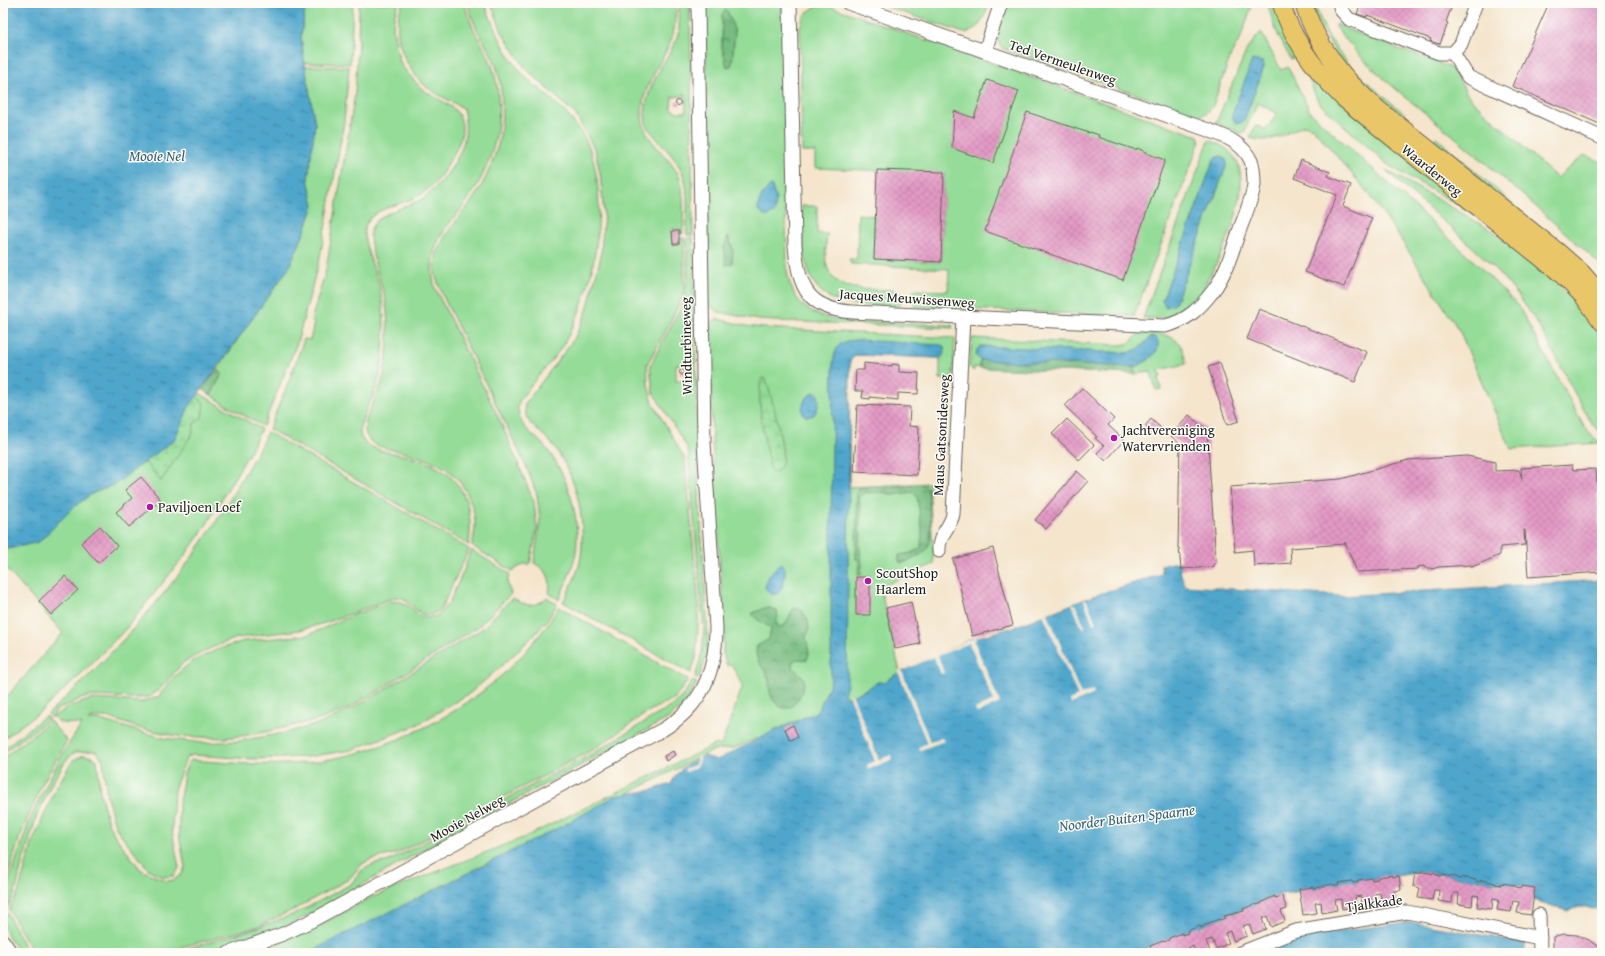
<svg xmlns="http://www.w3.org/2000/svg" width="1605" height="956" font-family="'Gentium Book Plus',serif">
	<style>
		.green { fill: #94dc97; stroke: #587c5a; fill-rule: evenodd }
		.forest { fill: url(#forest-crowns); stroke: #4a6c4e }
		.wetland { fill: url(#wetland-marsh); stroke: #587c5a }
		.water { fill: url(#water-ripples); stroke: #366174 }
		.pier { fill: #f4e5cc }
		.building { fill: url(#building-cross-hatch) }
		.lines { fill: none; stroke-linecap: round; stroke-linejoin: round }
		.minor-casing { stroke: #68625a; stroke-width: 15 }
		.major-casing { stroke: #68625a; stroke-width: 19 }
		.minor { stroke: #fff; stroke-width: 13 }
		.major { stroke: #e9c769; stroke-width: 17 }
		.poi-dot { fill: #b5179e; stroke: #fdfcf7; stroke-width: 1.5 }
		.labels { text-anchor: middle; stroke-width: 3; stroke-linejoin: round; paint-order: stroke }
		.street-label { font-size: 14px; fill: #1c1c1c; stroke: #fdfcf7 }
		.poi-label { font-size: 14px; fill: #1c1c1c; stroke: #fdfcf7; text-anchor: start }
		.water-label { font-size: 15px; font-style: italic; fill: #366174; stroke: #fdfcf7 }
	</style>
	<defs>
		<pattern id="forest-crowns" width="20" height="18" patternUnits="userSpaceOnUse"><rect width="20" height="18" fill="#77bc80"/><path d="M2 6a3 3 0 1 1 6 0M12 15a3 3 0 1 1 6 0" fill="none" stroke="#619868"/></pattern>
		<pattern id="wetland-marsh" width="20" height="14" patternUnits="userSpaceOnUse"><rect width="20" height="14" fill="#94dc97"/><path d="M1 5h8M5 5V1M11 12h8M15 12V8" fill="none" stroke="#7fbc82"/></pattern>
		<pattern id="water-ripples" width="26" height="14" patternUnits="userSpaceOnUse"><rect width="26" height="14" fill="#4fa6cc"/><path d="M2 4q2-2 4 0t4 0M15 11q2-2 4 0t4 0" fill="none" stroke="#4186a5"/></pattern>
		<pattern id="building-cross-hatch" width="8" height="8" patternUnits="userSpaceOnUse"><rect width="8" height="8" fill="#e399c4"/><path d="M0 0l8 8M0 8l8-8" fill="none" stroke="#c283a8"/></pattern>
	</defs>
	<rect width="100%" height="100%" fill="#fdfcf7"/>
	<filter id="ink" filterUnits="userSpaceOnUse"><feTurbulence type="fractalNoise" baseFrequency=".025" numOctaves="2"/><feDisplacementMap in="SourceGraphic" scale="8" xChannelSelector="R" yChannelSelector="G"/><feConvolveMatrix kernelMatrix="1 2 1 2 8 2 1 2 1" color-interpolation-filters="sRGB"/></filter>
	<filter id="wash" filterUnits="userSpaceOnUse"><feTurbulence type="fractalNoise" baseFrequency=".012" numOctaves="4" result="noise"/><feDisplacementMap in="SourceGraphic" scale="16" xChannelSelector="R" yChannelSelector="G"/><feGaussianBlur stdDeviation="0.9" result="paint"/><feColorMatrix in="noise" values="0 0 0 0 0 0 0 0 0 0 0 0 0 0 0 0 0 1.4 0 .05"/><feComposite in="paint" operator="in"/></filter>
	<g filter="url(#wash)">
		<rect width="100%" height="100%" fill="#f4e5cc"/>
		<path class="green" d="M 306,3 L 353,3 L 350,64 L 304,63 L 301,36 Z
			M 359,3 L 399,3 C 392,17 392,29 396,43 C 397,50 398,58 401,64 C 405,71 413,79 418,85 C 433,101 463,103 462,129 C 462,140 456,150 451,158 C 443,173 435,186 420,195 C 404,205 375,206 366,224 C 359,237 376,271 379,285 C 382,298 384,313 384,326 C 384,346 383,369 376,388 C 372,401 356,424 361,437 C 365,446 376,449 384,451 C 396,454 410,456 421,460 C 463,475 474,504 469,545 L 269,429 L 289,381 L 304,339 L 310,340 L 314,323 L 311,321 L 326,270 L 355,94 L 358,44 Z
			M 403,3 L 465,3 C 468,23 481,41 489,58 C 498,78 500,103 498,124 C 496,145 486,171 475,189 C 454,225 422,239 435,288 L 502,425 L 534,502 L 537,529 L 530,564 L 524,564 L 512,571 L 472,546 C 473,540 475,532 475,525 C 475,502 461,476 440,465 C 429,459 416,456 403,452 C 394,450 382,448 374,444 C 369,441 365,435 365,429 C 365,414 379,394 383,378 C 389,355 389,327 386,303 C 383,286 366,242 371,229 C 377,213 407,207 422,199 C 438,189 456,165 462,147 C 467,135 466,121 463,108 C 452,102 428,90 421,82 C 402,61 390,30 403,3 Z
			M 468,3 L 484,3 C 494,27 504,52 521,72 C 526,79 534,84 541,90 C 561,107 585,130 592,156 C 608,210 594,289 567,338 C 555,360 536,377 522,397 C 519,401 517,406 518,410 C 520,430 534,433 545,447 C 567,473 581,517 576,552 C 573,568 565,584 559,600 L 549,593 C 552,578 547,570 534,563 L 540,519 L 537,495 L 526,466 L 442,294 C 440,288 437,282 436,277 C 428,245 461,219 476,195 C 486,179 493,162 498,145 C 504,120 504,81 493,58 C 484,41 471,22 468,3 Z
			M 491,3 L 676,3 C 676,19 675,33 668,47 C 658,69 641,90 642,115 C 642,140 669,155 679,176 C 685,191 683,217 683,234 L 680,234 L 679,229 L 671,229 L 673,245 L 680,242 L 680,238 L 684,238 L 684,285 L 682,298 L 663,336 L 647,364 L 648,385 L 653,403 L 685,459 L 699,607 L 696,658 L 691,673 L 563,602 C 570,588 579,572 581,556 C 586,516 576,474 551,443 C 539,428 524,426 525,404 L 574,339 L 586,314 L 601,256 L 604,213 L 600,173 L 595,150 L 576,115 L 526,69 L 502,32 Z
			M 679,3 L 690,3 L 693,235 L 687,235 C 686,216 690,192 683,174 C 677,158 658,141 647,127 C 638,96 664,67 676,40 C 681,29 679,15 679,3 ZM 683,94 L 686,94 L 686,112 L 677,112 L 671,109 L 672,97 L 684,96 Z
			M 705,3 L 782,3 L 787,271 C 795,324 839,320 881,322 C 905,323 928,324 952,325 L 953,328 L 775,321 L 759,320 L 723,313 L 718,312 L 709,305 Z
			M 875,3 L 989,3 C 984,17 981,31 964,33 Z
			M 1005,3 L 1251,3 L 1252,5 L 1241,37 L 1231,55 L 1212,108 L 1205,114 L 1199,116 L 1002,48 L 999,43 L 996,37 Z
			M 1268,3 L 1278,3 L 1297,48 L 1493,225 L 1388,165 L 1319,103 C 1315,95 1312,87 1309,79 C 1306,71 1300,64 1295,57 L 1291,59 C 1280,41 1272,24 1268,3 Z
			M 1307,3 L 1314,3 C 1333,58 1362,78 1405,114 L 1404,116 L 1387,107 L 1346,72 Z
			M 822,5 L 835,8 L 1198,136 L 1200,141 L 1134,316 L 914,307 L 914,290 L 948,291 L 949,269 L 851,264 L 849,259 L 857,259 L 858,214 L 875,216 L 874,259 L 941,262 L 944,173 L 815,168 L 815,152 L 802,152 L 800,27 C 803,14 810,8 822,5 Z
			M 1335,24 L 1372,39 L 1451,68 C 1459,78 1463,89 1471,99 L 1557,178 L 1584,155 L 1602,162 L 1602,266 C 1554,222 1505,179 1456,138 C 1414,103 1368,71 1336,27 Z
			M 1261,32 L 1281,70 L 1288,67 L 1311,113 L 1475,262 L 1519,307 L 1586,430 L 1600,443 L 1511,449 L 1460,332 L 1402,241 L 1369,194 L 1313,128 L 1304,125 C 1285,134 1272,144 1250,138 L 1256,125 L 1266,130 L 1277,113 L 1258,103 L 1243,134 L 1216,123 L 1247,49 ZM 1263,62 L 1264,67 L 1244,121 Z
			M 305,66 L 349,67 L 344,122 L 320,257 L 297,343 L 263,426 L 224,404 L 211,395 L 222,374 L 218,369 L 250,321 L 288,269 L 303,236 L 314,205 L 308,179 L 315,124 Z
			M 1436,137 L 1573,257 L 1465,172 L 1433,140 Z
			M 1209,140 C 1223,145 1234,152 1239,167 C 1248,200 1224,251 1208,279 C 1205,285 1202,292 1198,298 C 1194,303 1187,308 1182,312 C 1170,320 1156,318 1143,318 ZM 1220,156 L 1227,164 L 1175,304 L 1166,307 L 1162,301 L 1214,159 Z
			M 1386,170 L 1493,231 L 1553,280 L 1580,306 L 1591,322 L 1602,341 L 1602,432 L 1598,430 L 1593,425 C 1566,382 1548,333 1516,293 C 1479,246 1429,212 1386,170 Z
			M 802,206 L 817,206 L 817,233 L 827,234 C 826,243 825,253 826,262 C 831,294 870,289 894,290 L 896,293 L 901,294 L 900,306 C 883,305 863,307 845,303 C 799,294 803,243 802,206 Z
			M 693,237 L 698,478 L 708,634 L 707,654 L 699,679 L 695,678 L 702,653 L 704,632 L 688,449 L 653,392 L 650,366 L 684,301 L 687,277 L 687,238 ZM 676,364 L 690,364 L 691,380 L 676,381 Z
			M 718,319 L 746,326 L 763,328 L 955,338 L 953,379 L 940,379 L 940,358 L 855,355 L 850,361 L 849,487 L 929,483 L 934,564 L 880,587 L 900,672 L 885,682 L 878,682 L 861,692 L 772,732 L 734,748 L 714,750 L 333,942 L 316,953 L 253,953 L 307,932 L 370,898 L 525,837 L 716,744 L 721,746 L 743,685 L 731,664 L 727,666 L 723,653 L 724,629 L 712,440 L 710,323 Z
			M 1138,334 C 1152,333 1173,332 1181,346 C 1184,351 1185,358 1186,364 L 1159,370 L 1161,377 L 1158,378 L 1161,389 L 1156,390 L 1151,372 L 1135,374 L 1135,367 L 1149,360 L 1143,344 L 1140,348 L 1128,353 L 980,346 L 977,350 L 976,356 L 980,360 L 980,368 L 974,367 L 974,371 L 969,367 L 972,338 L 1121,345 L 1130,343 Z
			M 199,393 L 261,429 L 251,450 L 205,527 L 186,554 L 124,631 L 79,676 L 41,711 L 3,739 L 3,701 L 63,633 L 3,565 L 3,550 L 39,542 L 75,506 L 93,493 L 114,485 L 127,475 L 189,407 Z
			M 267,432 L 469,549 L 441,609 L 431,615 L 425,615 L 419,612 L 403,598 L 395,597 L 328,622 L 300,630 L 237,638 L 211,648 L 184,662 L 158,691 L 149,697 L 136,698 L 93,696 L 80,699 L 58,709 L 51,718 L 48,714 C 123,646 192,569 241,480 C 250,464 260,449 267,432 Z
			M 471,550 L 510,574 L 507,582 L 511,594 L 479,626 L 378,691 L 348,708 L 322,719 L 256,734 L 225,738 L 177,736 L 139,728 L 107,717 L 92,718 L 88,720 L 100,720 L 163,738 L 203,743 L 239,741 L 284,733 L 322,723 L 366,701 L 483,628 L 512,598 C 526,607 535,608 547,597 L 557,604 L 548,619 L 536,633 L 506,662 L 470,693 L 415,726 L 351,750 L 307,757 L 254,759 L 192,755 L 186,758 L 174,790 L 172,831 L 179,868 L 174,876 L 164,877 L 149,870 L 116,828 L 107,797 L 103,760 L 96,751 L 75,752 L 66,760 L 52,783 L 37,815 L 22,864 L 15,893 L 8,907 L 4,896 L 28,825 L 38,801 L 63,753 L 82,724 L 61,723 L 53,717 L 70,706 L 93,699 L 142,702 L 158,697 L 174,677 L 191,662 L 216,650 L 244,641 L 308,635 L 353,615 L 391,601 L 402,602 L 410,607 L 420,616 L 429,618 L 438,615 L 449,603 L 464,570 Z
			M 559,607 L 688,680 L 675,698 L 651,710 L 594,749 L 398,853 L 369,860 L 361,865 L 349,879 L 295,909 L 256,927 L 159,953 L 37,953 L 32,950 L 9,910 L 18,893 L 33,841 L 56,788 L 73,760 L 84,755 L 93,757 L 97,760 L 100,792 L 108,823 L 115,836 L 141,870 L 166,881 L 174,880 L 182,874 L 185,867 L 179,834 L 179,803 L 184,774 L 188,763 L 191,760 C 231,763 273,767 312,762 C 411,749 507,692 559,607 Z
			M 692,681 L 697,683 L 684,705 L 669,718 L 437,842 L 313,913 L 285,927 L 206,953 L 172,953 L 254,929 L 297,913 L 351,884 L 362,870 L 375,864 L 389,861 L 595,752 L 675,704 L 685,693 Z
			M 45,716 L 49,719 L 3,753 L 3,749 Z
			M 50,721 L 67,741 L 41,786 L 19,839 L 3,893 L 3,758 Z
			M 7,913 L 23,944 L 31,953 L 20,953 C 11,941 3,932 3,917 Z"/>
		<path class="forest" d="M 726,10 L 728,12 L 735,32 L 732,63 L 731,66 L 727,67 L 722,48 L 722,14 Z
			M 728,236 L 733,249 L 732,264 L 726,265 L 724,247 Z
			M 980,360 L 1135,367 L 1135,374 L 980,368 Z
			M 218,369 L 222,374 L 211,395 L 202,389 Z
			M 924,485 L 928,488 C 929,500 933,535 929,545 C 925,554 910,562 901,563 L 899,561 L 899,555 L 911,553 L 919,549 L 921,547 L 922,530 L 917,496 L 912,492 L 894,495 L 881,492 L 864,493 L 861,495 L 859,500 L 861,512 L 859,529 L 861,535 L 859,543 L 862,565 L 861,575 L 858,575 L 859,561 L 856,559 L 857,490 L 858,488 Z
			M 765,608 L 770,608 L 777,611 L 778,617 L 776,621 L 777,625 L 780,627 L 785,625 L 794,608 L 800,609 C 808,617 812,627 806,637 L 809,653 L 807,660 L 796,659 L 793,662 L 792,667 L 804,678 C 806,691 790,720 776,703 C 767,694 771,686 768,677 C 763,666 753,659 757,646 L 769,639 L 771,628 C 764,623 756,621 752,613 Z"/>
		<path class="wetland" d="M 762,378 L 766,379 C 771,397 786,447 782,464 C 781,467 778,470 777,472 L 771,472 C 766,453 755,394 762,378 Z
			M 194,394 L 204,403 L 202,418 L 194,423 L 193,433 L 161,481 L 146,463 L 133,467 Z"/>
		<path class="water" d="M 3,3 L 306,3 L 301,36 L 305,66 L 315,124 L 308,179 L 314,205 L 303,236 L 288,269 L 189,407 L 174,440 L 114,485 L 93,493 L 75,506 L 39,542 L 3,550 Z
			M 1252,60 L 1263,62 L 1264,67 L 1244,121 L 1238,124 L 1234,121 L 1232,115 Z
			M 1220,156 L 1225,157 L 1227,164 L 1175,304 L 1166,307 L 1162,301 L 1214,159 Z
			M 772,186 L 776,199 L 775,212 L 767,217 L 763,215 L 758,210 C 758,200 762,194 769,187 Z
			M 1150,337 L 1155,337 C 1167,350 1145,363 1135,367 L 980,360 L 976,356 L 977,350 L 980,346 L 1128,353 L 1140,348 Z
			M 858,340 L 941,345 L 945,347 C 945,352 945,355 940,358 L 855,355 L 850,361 L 847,685 L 844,694 L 847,698 L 861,692 L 878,682 L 885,682 L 898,673 L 971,639 L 1014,627 L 1093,596 L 1162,574 L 1161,565 L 1180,562 L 1180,571 L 1185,586 L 1342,596 L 1602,580 L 1602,911 L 1581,906 L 1568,911 L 1534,900 L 1535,888 L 1416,871 L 1415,873 L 1282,894 L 1146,948 L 1148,953 L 307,953 L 566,824 L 615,796 L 652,790 L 671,784 C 680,766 688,765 705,756 L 717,760 L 772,732 L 817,712 L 828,689 L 831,680 L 831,524 L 833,364 C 835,346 839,340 858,340 Z
			M 814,392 L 817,393 C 821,400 818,409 814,415 L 806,417 L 803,414 C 800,405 806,396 814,392 Z
			M 782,564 L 784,565 C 789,578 777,609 765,587 C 768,577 772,568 782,564 Z
			M 1409,922 L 1525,943 L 1525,953 L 1256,953 L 1297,937 Z"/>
		<path class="pier" d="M 1086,599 L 1096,623 L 1093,624 L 1084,600 Z
			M 1072,604 L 1075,604 L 1085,627 L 1082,628 Z
			M 1047,612 L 1081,695 L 1093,690 L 1094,694 L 1071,704 L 1070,700 L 1078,696 L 1043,614 Z
			M 976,637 L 977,639 L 974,641 L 1000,703 L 977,713 L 975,709 L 994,701 L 969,643 L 938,656 L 944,673 L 941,674 L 934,657 L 902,671 L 930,742 L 942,738 L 944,741 L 920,750 L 919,747 L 927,743 L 898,671 Z
			M 852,694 L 879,760 L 891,755 L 893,759 L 869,769 L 867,765 L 875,761 L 849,695 Z
			M 701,756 L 697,767 L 686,772 L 684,769 L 695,765 L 697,758 Z"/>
		<g id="blocks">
			<path class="building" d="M 1361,3 L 1453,3 L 1446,22 L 1448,23 L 1440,44 L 1430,41 L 1431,39 L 1367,15 L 1367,17 L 1357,14 Z
				M 1549,3 L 1602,3 L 1602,125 L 1512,86 Z
				M 987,80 L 1019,91 L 993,163 L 952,148 L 954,111 L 974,118 Z
				M675.5 103a2.5 2.5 0 1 1 5 0a2.5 2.5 0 1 1-5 0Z
				M 1027,112 L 1089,133 L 1090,132 L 1099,135 L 1098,137 L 1136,150 L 1137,148 L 1146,152 L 1146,153 L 1165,160 L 1123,280 L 985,231 Z
				M 1301,160 L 1330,172 L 1328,176 L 1351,185 L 1343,206 L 1372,218 L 1344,287 L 1305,272 L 1337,195 L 1294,178 Z
				M 877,170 L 944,172 L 941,262 L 874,259 Z
				M 672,231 L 679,231 L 679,244 L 673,244 Z
				M 1259,309 L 1367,352 L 1355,382 L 1247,339 Z
				M 864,363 L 892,366 L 892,364 L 899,365 L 899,372 L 919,373 L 918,394 L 898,393 L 898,400 L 870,397 L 870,399 L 862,398 L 863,391 L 855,391 L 856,370 L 864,370 Z
				M 1220,363 L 1239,421 L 1227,425 L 1208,367 Z
				M679.5 372a2.5 2.5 0 1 1 5 0a2.5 2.5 0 1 1-5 0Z
				M 1082,388 L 1114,419 L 1108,425 L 1124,440 L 1106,461 L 1097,453 L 1104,446 L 1095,438 L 1097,437 L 1065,406 Z
				M 857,405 L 910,407 L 909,426 L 919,427 L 917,475 L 854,472 Z
				M 1189,415 L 1207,430 L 1216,562 L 1213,567 L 1181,569 L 1179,548 L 1178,548 L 1180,444 L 1171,436 Z
				M 1067,419 L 1094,445 L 1079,460 L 1052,434 Z
				M 1151,419 L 1161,428 L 1154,435 L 1145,426 Z
				M 1467,456 L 1495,462 L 1495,471 L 1519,470 L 1522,479 L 1521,468 L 1572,465 L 1573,470 L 1596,469 L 1602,572 L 1528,577 L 1525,530 L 1524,530 L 1525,545 L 1500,547 L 1500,555 L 1472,567 L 1471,565 L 1439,567 L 1432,569 L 1431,568 L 1425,568 L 1424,566 L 1418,567 L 1418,569 L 1357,572 L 1345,542 L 1345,544 L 1290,548 L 1291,563 L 1254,566 L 1253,550 L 1235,552 L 1230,487 L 1341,479 L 1408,460 Z
				M 1077,471 L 1088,481 L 1046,529 L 1035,520 Z
				M 141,477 L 161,500 L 129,527 L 116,512 L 132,498 L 125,490 Z
				M 100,526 L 117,546 L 98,563 L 81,543 Z
				M 993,548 L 1013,625 L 972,636 L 953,559 Z
				M 65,576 L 78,590 L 51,615 L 39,601 Z
				M 856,577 L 870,577 L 870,615 L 856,615 Z
				M 911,602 L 920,644 L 895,649 L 886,608 Z
				M 793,725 L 798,737 L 790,740 L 785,729 Z
				M 673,751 L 675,755 L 666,761 L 664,756 Z
				M 1422,872 L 1436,874 L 1436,875 L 1441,876 L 1442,875 L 1456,877 L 1456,878 L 1461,879 L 1462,877 L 1476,880 L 1475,881 L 1481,882 L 1481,880 L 1495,883 L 1495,884 L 1501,885 L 1501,883 L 1515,885 L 1515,887 L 1521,888 L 1521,886 L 1535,888 L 1531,915 L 1517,913 L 1519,902 L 1513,901 L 1511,912 L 1497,910 L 1499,899 L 1493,898 L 1492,909 L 1477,907 L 1479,896 L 1473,895 L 1472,906 L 1458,904 L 1459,893 L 1453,893 L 1452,903 L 1438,901 L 1439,890 L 1434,890 L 1432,900 L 1418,898 L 1420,888 L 1413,886 L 1415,873 L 1422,873 Z
				M 1392,875 L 1392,877 L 1399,876 L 1401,890 L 1394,891 L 1396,901 L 1382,904 L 1380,893 L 1375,894 L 1376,904 L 1362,906 L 1361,896 L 1355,897 L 1356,907 L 1342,909 L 1341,899 L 1335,900 L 1337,910 L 1322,913 L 1321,902 L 1315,903 L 1317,913 L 1303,915 L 1299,889 L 1313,887 L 1313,889 L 1332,884 L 1333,885 L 1339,885 L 1338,883 L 1352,881 L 1353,883 L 1358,882 L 1358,880 L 1372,878 L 1372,880 L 1378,879 L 1378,877 Z
				M 1275,896 L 1275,898 L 1282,896 L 1287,909 L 1281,911 L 1285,921 L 1271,927 L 1267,916 L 1262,919 L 1266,929 L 1253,934 L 1249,924 L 1243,926 L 1247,936 L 1234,941 L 1230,931 L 1225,933 L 1229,943 L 1216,949 L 1212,939 L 1206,941 L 1210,951 L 1205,953 L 1196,953 L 1193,946 L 1188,948 L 1190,953 L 1153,953 L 1150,946 L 1163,941 L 1164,942 L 1169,940 L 1169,938 L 1182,933 L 1182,935 L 1188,933 L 1187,931 L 1200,926 L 1201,928 L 1206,925 L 1206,924 L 1219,919 L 1220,920 L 1225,918 L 1224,916 L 1244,911 L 1243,909 L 1256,904 L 1257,905 L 1262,903 L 1262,902 Z
				M 1563,934 L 1577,935 L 1589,940 L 1601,949 L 1600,953 L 1553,953 L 1553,937 Z"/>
		</g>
	</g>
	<g filter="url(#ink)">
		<use href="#blocks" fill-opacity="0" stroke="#68625a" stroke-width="1"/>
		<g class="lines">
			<g class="minor-casing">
				<path id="minor" d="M 790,3 L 795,245 C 798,286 807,309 852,312 L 1165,326 C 1187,321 1200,308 1213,291 C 1227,272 1233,248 1241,226 C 1246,213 1252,199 1254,185 C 1254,177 1254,168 1251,161 C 1243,143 1225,136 1208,130 L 848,3
					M 1339,3 L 1341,10 L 1349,19 L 1439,53 L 1453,53 L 1461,44 L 1476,3
					M 985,51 L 1001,3
					M 1453,53 L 1468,77 L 1602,138
					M 939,551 C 938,534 950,529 953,514 L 963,318
					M 1539,915 L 1540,953
					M 3,941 L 11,953
					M 229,953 L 283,934 L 311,921 L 662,730 C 702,706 716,672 716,627 L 704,443 L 698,3
					M 1240,953 L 1296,931 L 1407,912 L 1540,938"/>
			</g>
			<g class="major-casing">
				<path id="major" d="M 1281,3 C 1292,40 1316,71 1343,98 L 1561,274 L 1583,296 L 1602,322
					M 1303,3 C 1317,46 1343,80 1378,109 L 1558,252 L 1582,273 L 1602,296"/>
			</g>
			<use href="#minor" class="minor"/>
			<use href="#major" class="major"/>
		</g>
	</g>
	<g class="poi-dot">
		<circle cx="1114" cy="438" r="4"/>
		<circle cx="150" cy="507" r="4"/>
		<circle cx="868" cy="581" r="4"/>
	</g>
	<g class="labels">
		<g class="street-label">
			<text transform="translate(1063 62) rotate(19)" y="5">Ted Vermeulenweg</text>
			<text transform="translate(1432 170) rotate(39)" y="5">Waarderweg</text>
			<text transform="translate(907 298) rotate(4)" y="5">Jacques Meuwissenweg</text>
			<text transform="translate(686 346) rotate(-91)" y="5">Windturbineweg</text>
			<text transform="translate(941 435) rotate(-87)" y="5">Maus Gatsonidesweg</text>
			<text transform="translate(467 818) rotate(-29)" y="5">Mooie Nelweg</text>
			<text transform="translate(1374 903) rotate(-8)" y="5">Tjalkkade</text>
		</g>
		<g class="poi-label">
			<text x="1122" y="435">Jachtvereniging<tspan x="1122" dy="16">Watervrienden</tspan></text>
			<text x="158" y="512">Paviljoen Loef</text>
			<text x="876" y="578">ScoutShop<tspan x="876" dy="16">Haarlem</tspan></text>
		</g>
		<g class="water-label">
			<text x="157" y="161">Mooie Nel</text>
			<text transform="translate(1127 818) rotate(-7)" y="5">Noorder Buiten Spaarne</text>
		</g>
	</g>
	<rect width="1605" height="956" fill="none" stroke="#fdfcf7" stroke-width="16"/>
</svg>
